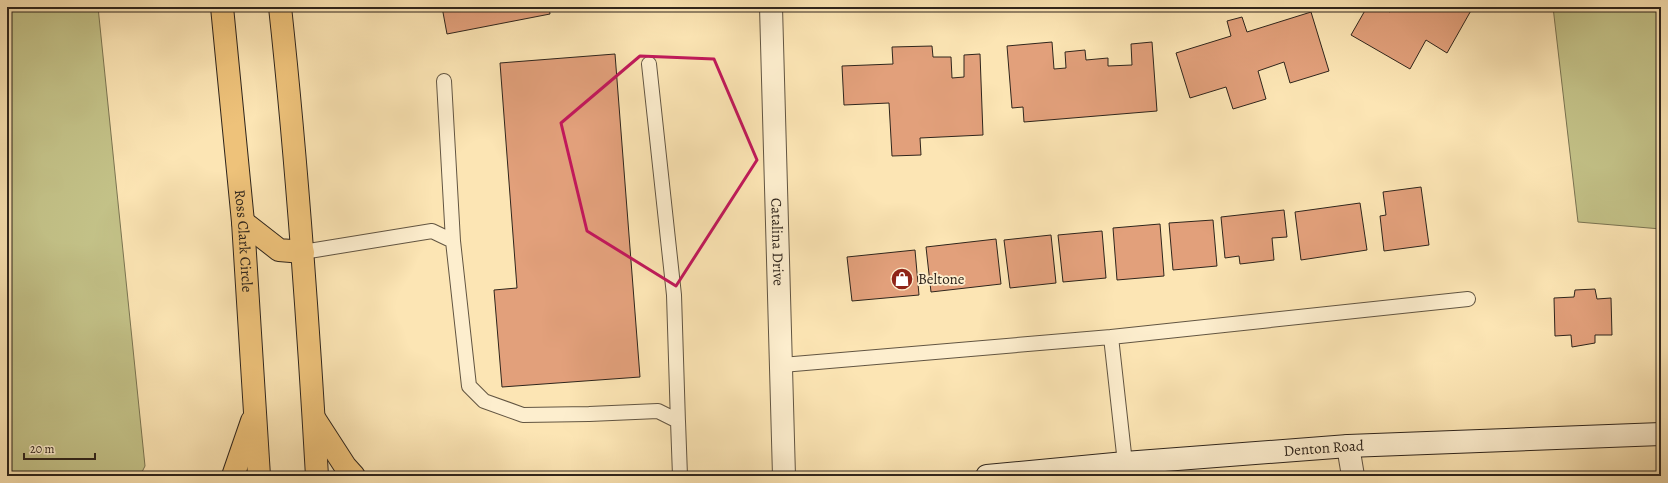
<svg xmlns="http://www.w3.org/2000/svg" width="1668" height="483" font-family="Alegreya,serif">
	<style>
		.green { fill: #c4c389; stroke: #7a7452 }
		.building { fill: #e2a07b; stroke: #2f251c }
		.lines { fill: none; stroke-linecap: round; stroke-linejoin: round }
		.lane-casing { stroke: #625542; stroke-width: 16 }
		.street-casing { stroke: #625542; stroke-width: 24 }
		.secondary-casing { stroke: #2f251c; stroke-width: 24 }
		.highway-casing { stroke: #2f251c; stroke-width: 24 }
		.lane { stroke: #fdeece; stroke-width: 14 }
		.street { stroke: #fdeece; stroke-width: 22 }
		.secondary { stroke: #fdeece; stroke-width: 22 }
		.highway { stroke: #eec27a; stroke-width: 22 }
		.marked { fill: none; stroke: #c2185b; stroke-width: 3; stroke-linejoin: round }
		.labels { text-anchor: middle; stroke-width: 3.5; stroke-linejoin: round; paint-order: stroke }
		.street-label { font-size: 15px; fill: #2f251c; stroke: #fdeece }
		.poi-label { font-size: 15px; fill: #2f251c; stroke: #fdeece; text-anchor: start }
	</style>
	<rect width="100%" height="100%" fill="#fce5b4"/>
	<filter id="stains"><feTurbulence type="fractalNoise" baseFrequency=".005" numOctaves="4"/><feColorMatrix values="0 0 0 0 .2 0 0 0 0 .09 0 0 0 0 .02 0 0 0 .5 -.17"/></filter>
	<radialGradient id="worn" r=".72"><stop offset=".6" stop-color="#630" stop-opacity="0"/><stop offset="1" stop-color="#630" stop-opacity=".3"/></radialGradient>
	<path class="green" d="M 7,7 L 98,7 L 145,466 L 140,476 L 7,476 Z
		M 1553,7 L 1661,7 L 1661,229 L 1578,222 Z"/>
	<path class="building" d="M 442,7 L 549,7 L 550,14 L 447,34 Z
		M 1367,7 L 1382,7 L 1390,12 L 1393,7 L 1473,7 L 1447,53 L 1426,40 L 1410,69 L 1351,35 Z
		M 1311,12 L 1329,71 L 1290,83 L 1284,62 L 1258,71 L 1266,99 L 1233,109 L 1226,87 L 1190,98 L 1176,53 L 1231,36 L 1227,21 L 1242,17 L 1247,32 Z
		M 1052,42 L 1054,69 L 1066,68 L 1065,52 L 1085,50 L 1086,60 L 1108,58 L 1108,66 L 1132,65 L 1131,44 L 1152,42 L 1157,111 L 1024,122 L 1023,107 L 1012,108 L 1007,46 Z
		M 932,46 L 933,57 L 951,57 L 952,78 L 964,77 L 964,55 L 980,54 L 983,135 L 920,138 L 921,155 L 892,156 L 889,103 L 844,105 L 842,66 L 893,64 L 892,47 Z
		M 615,54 L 640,377 L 502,387 L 494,290 L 517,288 L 500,63 Z
		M 1421,187 L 1429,245 L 1384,251 L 1380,216 L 1386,215 L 1383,192 Z
		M 1360,203 L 1367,250 L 1301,260 L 1295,212 Z
		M 1284,210 L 1287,237 L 1272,238 L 1274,260 L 1240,264 L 1239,256 L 1225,258 L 1221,217 Z
		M 1213,220 L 1217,266 L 1173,270 L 1169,223 Z
		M 1160,224 L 1164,276 L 1117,280 L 1113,228 Z
		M 1102,231 L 1106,278 L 1063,282 L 1058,235 Z
		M 1051,235 L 1056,283 L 1010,288 L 1004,240 Z
		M 996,239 L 1001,284 L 931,292 L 926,247 Z
		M 915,250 L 919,295 L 852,301 L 847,257 Z
		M 1595,289 L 1597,299 L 1611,298 L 1612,335 L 1595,335 L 1595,343 L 1572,347 L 1571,335 L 1555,336 L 1554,298 L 1574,297 L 1575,290 Z"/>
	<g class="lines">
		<g class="lane-casing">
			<path id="lane" d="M 649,64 L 674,295 L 678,423
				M 444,81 L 453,241
				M 303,252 L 432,231 L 453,241 L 469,386 L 484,401 L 523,415 L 589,414 L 658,411 L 678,421 L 680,476
				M 1111,337 L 1125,463
				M 782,365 L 1111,337 L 1468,299"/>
		</g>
		<g class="street-casing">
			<g id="street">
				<path id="s1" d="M 771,7 L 784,476"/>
				<path d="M 1348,446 L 1353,476"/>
			</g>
		</g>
		<g class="secondary-casing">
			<g id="secondary">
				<path id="s2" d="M 987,476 L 1125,463 L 1348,446 L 1661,434"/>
			</g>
		</g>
		<g class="highway-casing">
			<g id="highway">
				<path id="s3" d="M 222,7 L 243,222 L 259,476"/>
				<path d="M 280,7 C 297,163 308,319 317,476"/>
				<path d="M 243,222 L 279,250 L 303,252"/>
				<path d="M 314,418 L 345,466 L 354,476"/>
				<path d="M 233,476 L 252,421"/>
			</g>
		</g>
		<use href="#lane" class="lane"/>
		<use href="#street" class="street"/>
		<use href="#secondary" class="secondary"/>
		<use href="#highway" class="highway"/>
	</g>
	<path class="marked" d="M 640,56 L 714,59 L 757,160 L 676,286 L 587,231 L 561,123 Z"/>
	<defs>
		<g id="shop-disc" transform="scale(1.15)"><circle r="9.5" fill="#8f2418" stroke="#fdeece"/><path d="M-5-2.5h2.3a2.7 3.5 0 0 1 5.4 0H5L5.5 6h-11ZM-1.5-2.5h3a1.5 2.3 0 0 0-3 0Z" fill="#fff"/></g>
	</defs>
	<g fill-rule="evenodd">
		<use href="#shop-disc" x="902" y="279"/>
	</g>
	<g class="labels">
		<g class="street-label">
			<text dy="5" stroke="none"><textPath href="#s3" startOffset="235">Ross Clark Circle</textPath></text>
			<text dy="5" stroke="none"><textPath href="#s1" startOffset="235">Catalina Drive</textPath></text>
			<text dy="5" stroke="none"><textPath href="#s2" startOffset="338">Denton Road</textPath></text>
		</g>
		<g class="poi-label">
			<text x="918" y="284">Beltone</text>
		</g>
	</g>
	<rect width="1668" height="483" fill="none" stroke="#fce5b4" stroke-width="24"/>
	<rect x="8" y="8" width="1652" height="467" fill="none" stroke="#2f251c" stroke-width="2"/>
	<rect x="12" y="12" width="1644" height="459" fill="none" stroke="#2f251c"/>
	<path d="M24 453v6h71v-6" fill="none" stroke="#2f251c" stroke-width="2"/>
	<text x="30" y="453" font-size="12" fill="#2f251c" stroke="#fdeece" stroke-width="3" paint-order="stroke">20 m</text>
	<rect width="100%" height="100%" filter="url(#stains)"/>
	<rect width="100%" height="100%" fill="url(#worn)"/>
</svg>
